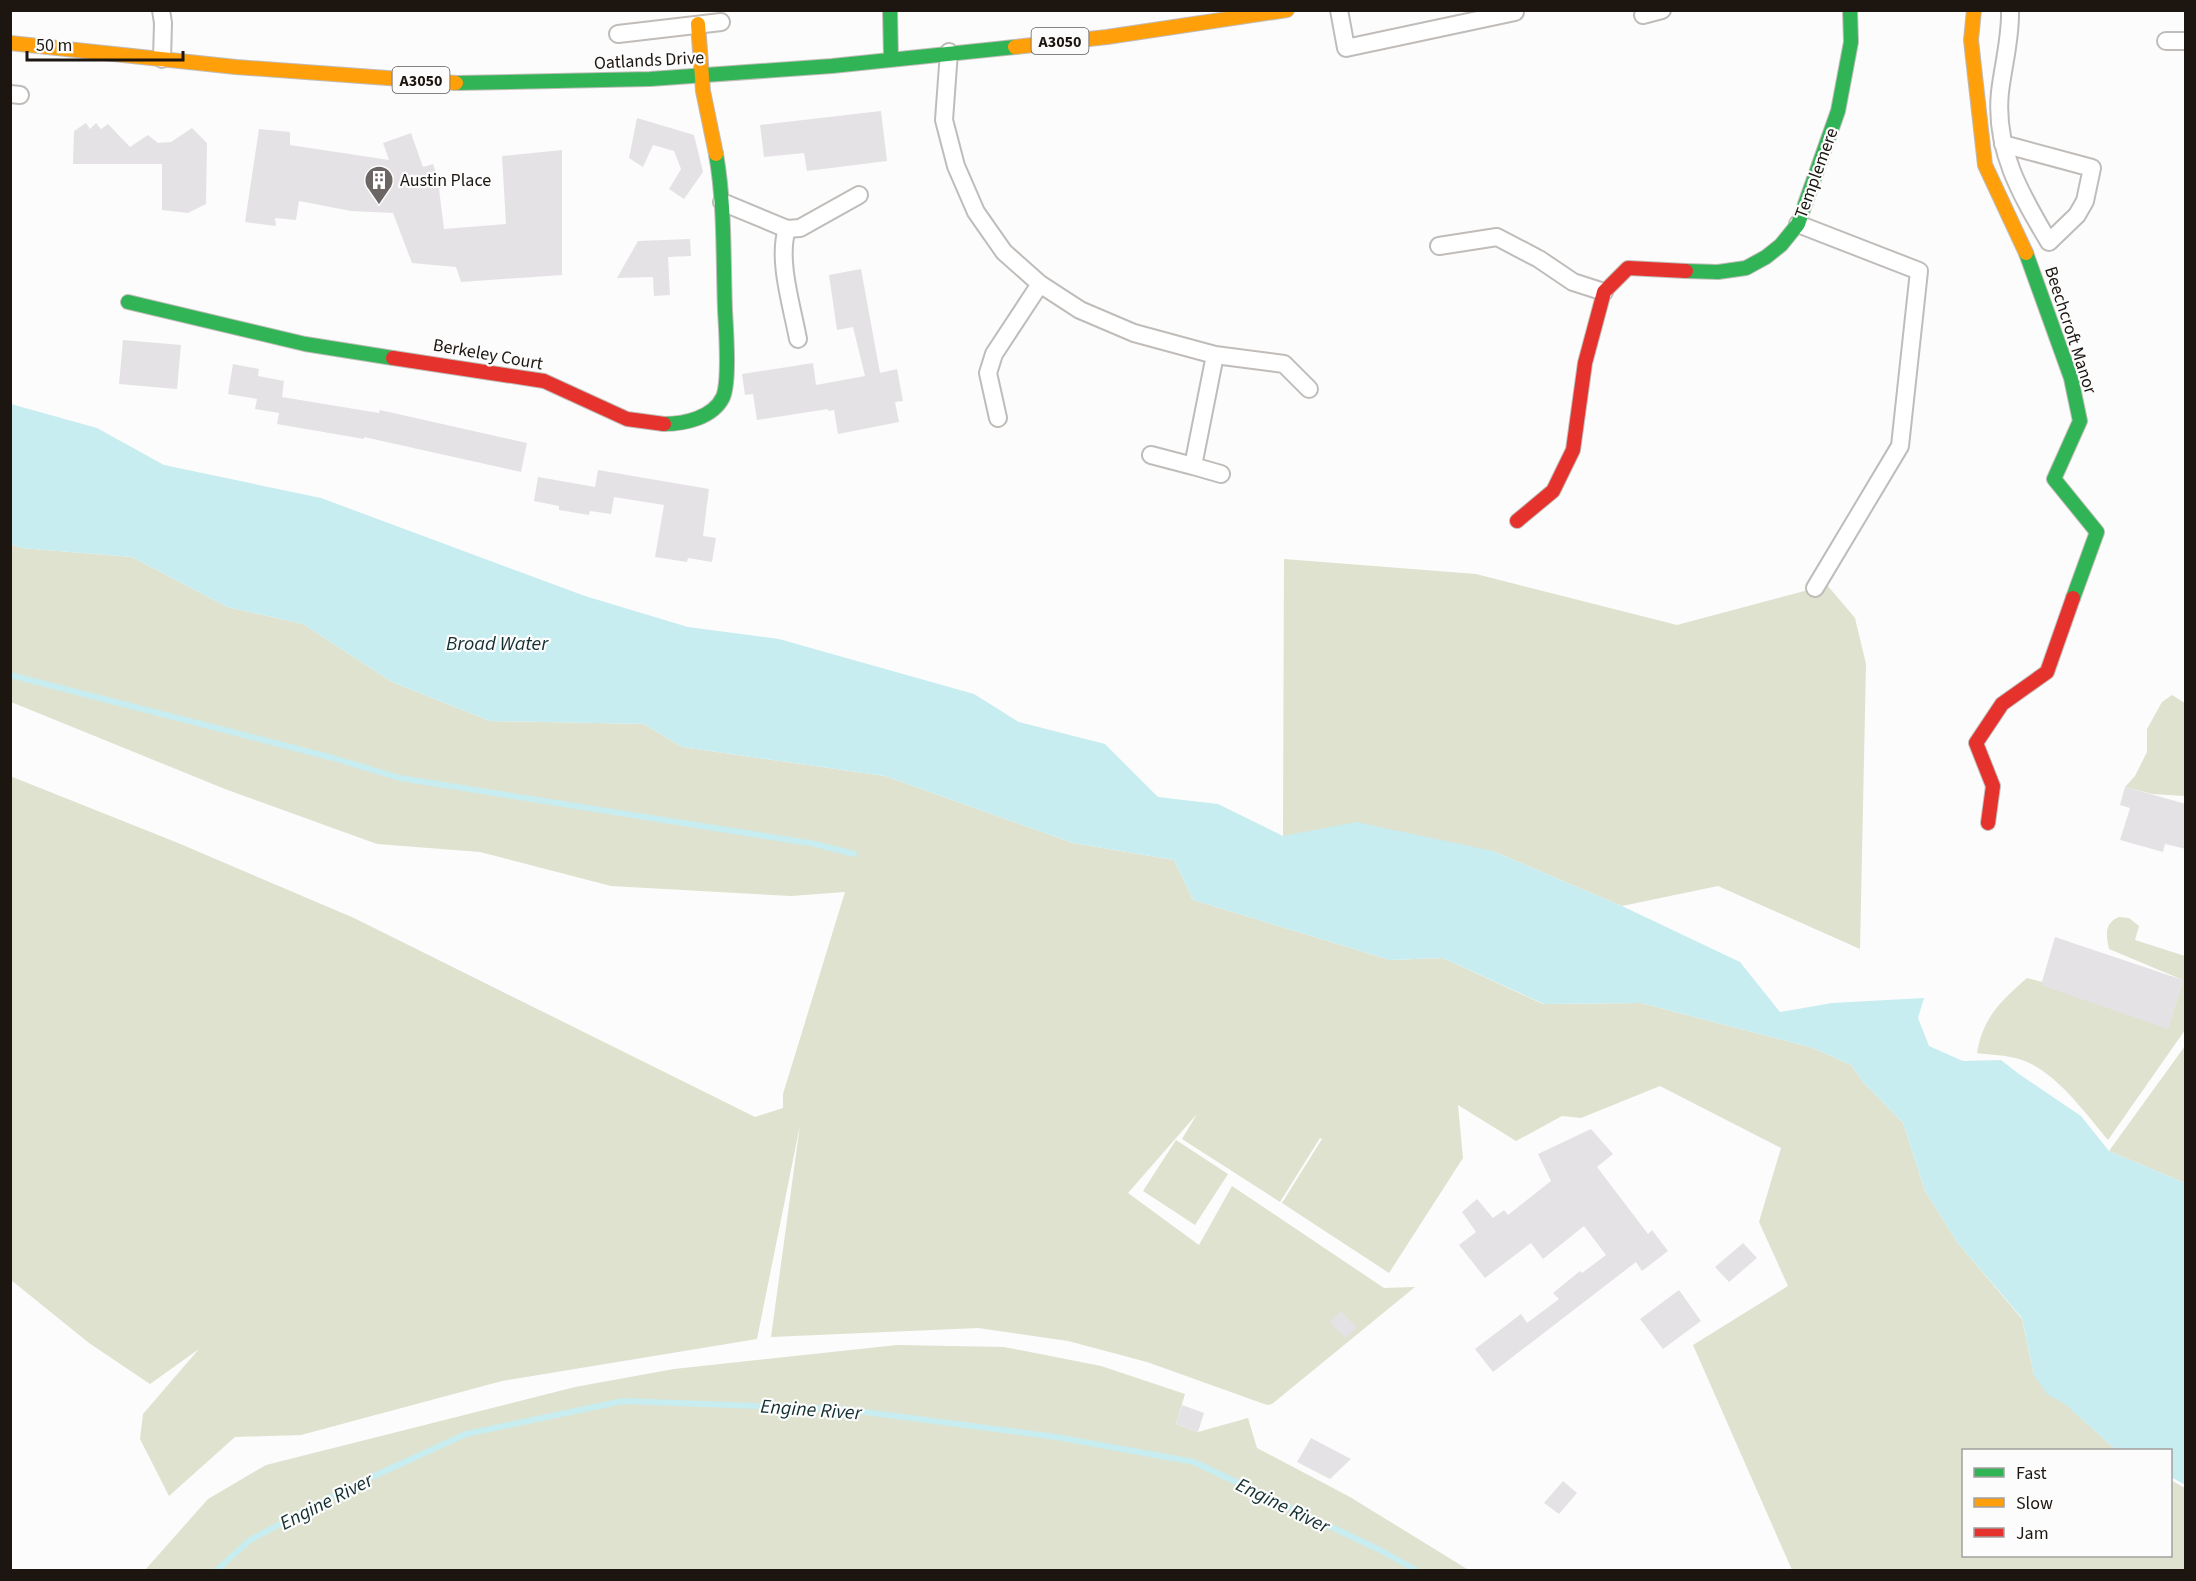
<svg xmlns="http://www.w3.org/2000/svg" width="2196" height="1581" font-family="'Source Sans 3',sans-serif">
	<style>
		.green { fill: #dee2ce }
		.water { fill: #c8edf1 }
		.lines { fill: none; stroke-linecap: round; stroke-linejoin: round }
		.stream { stroke: #c8edf1; stroke-width: 6 }
		.building { fill: #e5e2e5 }
		.street-casing { stroke: #c0bcb9; stroke-width: 20 }
		.fast-casing { stroke: #c0bcb9; stroke-width: 16 }
		.slow-casing { stroke: #c0bcb9; stroke-width: 16 }
		.jam-casing { stroke: #c0bcb9; stroke-width: 16 }
		.street { stroke: #fff; stroke-width: 16 }
		.fast { stroke: #30b455; stroke-width: 14 }
		.slow { stroke: #ff9f0a; stroke-width: 14 }
		.jam { stroke: #e5322d; stroke-width: 14 }
		.labels { text-anchor: middle; stroke-width: 4.5; stroke-linejoin: round; paint-order: stroke }
		.shield { fill: #fcfcfc; stroke: #605b57; stroke-width: 1.5 }
		.shield-label { font-size: 16px; font-weight: bold; fill: #1d1610 }
		.street-label { font-size: 18px; fill: #1d1610; stroke: #fcfcfc }
		.poi-label { font-size: 18px; fill: #1d1610; stroke: #fcfcfc; text-anchor: start }
		.water-label { font-size: 20px; font-style: italic; fill: #132e31; stroke: #fcfcfc }
	</style>
	<rect width="100%" height="100%" fill="#fcfcfc"/>
	<path class="green" d="M 11,544 L 21,548 L 132,557 L 227,607 L 303,624 L 392,682 L 490,721 L 644,724 L 682,747 L 885,776 L 1073,843 L 1174,860 L 1193,900 L 1390,960 L 1443,958 L 1543,1004 L 1641,1003 L 1813,1048 L 1851,1065 L 1863,1082 L 1903,1123 L 1925,1191 L 1957,1242 L 2022,1319 L 2034,1375 L 2116,1450 L 1964,1450 L 1964,1556 L 2170,1556 L 2171,1480 L 2185,1488 L 2185,1570 L 1792,1570 L 1693,1345 L 1788,1286 L 1759,1222 L 1781,1148 L 1660,1086 L 1581,1118 L 1562,1116 L 1516,1141 L 1458,1105 L 1463,1158 L 1389,1273 L 1282,1203 L 1322,1139 L 1320,1138 L 1280,1202 L 1182,1139 L 1197,1114 L 1128,1193 L 1199,1245 L 1232,1186 L 1384,1288 L 1415,1287 L 1272,1404 L 1267,1405 L 1147,1362 L 1068,1341 L 978,1328 L 771,1337 L 800,1125 L 757,1339 L 502,1381 L 301,1435 L 235,1437 L 169,1496 L 140,1439 L 143,1414 L 199,1349 L 150,1384 L 89,1343 L 11,1280 L 10,776 L 178,843 L 354,918 L 755,1117 L 783,1108 L 783,1094 L 845,892 L 791,896 L 611,886 L 480,852 L 377,844 L 225,789 L 11,702 Z
		M 1284,559 L 1476,574 L 1677,625 L 1827,585 L 1855,618 L 1866,664 L 1860,949 L 1718,886 L 1622,906 L 1493,851 L 1283,836 Z
		M 2172,695 L 2185,703 L 2185,796 L 2152,794 L 2125,787 L 2135,776 L 2147,752 L 2147,729 L 2162,702 Z
		M 2119,917 L 2129,918 L 2139,926 L 2135,940 L 2185,956 L 2185,1030 L 2108,1140 C 2085,1113 2054,1069 2019,1059 C 2006,1055 1991,1055 1977,1053 C 1983,1017 2001,1001 2027,978 L 2042,982 L 2042,985 L 2168,1028 L 2183,980 L 2109,949 C 2106,935 2104,923 2119,917 Z
		M 2185,1046 L 2185,1183 L 2109,1151 Z
		M 1176,1140 L 1228,1174 L 1195,1225 L 1143,1191 Z
		M 897,1345 L 1004,1347 L 1101,1366 L 1185,1394 L 1176,1424 L 1198,1432 L 1248,1418 L 1257,1448 L 1350,1497 L 1467,1569 L 1490,1569 L 1492,1570 L 145,1570 L 208,1499 L 266,1465 L 575,1387 L 674,1369 Z"/>
	<path class="water" d="M 11,404 L 97,428 L 164,465 L 321,498 L 585,596 L 688,627 L 779,639 L 974,694 L 1019,722 L 1105,744 L 1158,797 L 1218,804 L 1283,836 L 1356,822 L 1493,851 L 1622,906 L 1740,962 L 1780,1012 L 1832,1003 L 1924,998 L 1918,1018 L 1929,1046 L 1963,1061 L 2001,1060 L 2019,1074 L 2081,1116 L 2109,1151 L 2185,1183 L 2185,1485 L 2171,1477 L 2170,1450 L 2116,1450 L 2065,1404 L 2047,1394 L 2034,1375 L 2022,1318 L 1957,1242 L 1925,1191 L 1903,1123 L 1863,1082 L 1851,1065 L 1813,1048 L 1641,1003 L 1544,1004 L 1443,958 L 1390,960 L 1193,900 L 1174,860 L 1073,843 L 885,776 L 682,747 L 644,724 L 490,721 L 392,682 L 303,624 L 227,607 L 132,557 L 21,548 L 11,544 Z"/>
	<g class="lines">
		<path class="stream" d="M 10,675 L 333,758 L 400,778 L 815,844 L 854,854
			M 217,1570 L 250,1540 L 350,1487 L 466,1434 L 623,1401 L 842,1409 L 1056,1437 L 1194,1462 L 1380,1550 L 1416,1570"/>
	</g>
	<path class="building" d="M 881,111 L 887,161 L 807,171 L 804,153 L 764,157 L 760,125 Z
		M 637,118 L 694,135 L 703,172 L 684,199 L 669,189 L 681,169 L 674,151 L 653,145 L 643,167 L 629,158 Z
		M 86,123 L 90,129 L 96,123 L 101,129 L 108,124 L 130,147 L 148,135 L 158,143 L 171,142 L 192,128 L 207,143 L 206,204 L 188,213 L 162,210 L 162,164 L 73,164 L 74,131 Z
		M 259,129 L 290,132 L 290,145 L 389,160 L 383,143 L 411,133 L 423,167 L 433,164 L 441,188 L 439,189 L 444,229 L 506,224 L 502,156 L 562,150 L 562,275 L 461,282 L 456,267 L 412,263 L 393,213 L 351,211 L 299,201 L 296,220 L 275,218 L 276,226 L 245,222 Z
		M 690,239 L 691,256 L 668,257 L 670,295 L 654,296 L 653,277 L 617,278 L 638,241 Z
		M 861,269 L 880,373 L 897,369 L 903,401 L 895,402 L 899,422 L 838,434 L 834,410 L 828,411 L 828,409 L 757,420 L 753,394 L 745,395 L 742,374 L 813,363 L 816,385 L 865,376 L 853,327 L 837,330 L 829,275 Z
		M 123,340 L 181,345 L 177,389 L 119,384 Z
		M 233,364 L 259,369 L 258,376 L 284,381 L 282,397 L 379,413 L 380,410 L 527,443 L 521,472 L 364,437 L 364,439 L 277,424 L 279,413 L 255,409 L 257,399 L 228,394 Z
		M 598,470 L 709,489 L 703,536 L 716,538 L 712,562 L 688,558 L 687,562 L 655,557 L 664,505 L 614,497 L 611,514 L 590,511 L 589,515 L 559,510 L 559,506 L 534,501 L 538,477 L 595,487 Z
		M 2125,787 L 2186,804 L 2186,849 L 2165,844 L 2163,852 L 2120,840 L 2130,808 L 2120,805 Z
		M 2055,937 L 2183,980 L 2168,1029 L 2041,985 Z
		M 1591,1129 L 1613,1154 L 1597,1167 L 1648,1234 L 1652,1230 L 1668,1251 L 1642,1271 L 1636,1262 L 1493,1372 L 1475,1349 L 1521,1314 L 1527,1323 L 1559,1299 L 1553,1293 L 1580,1271 L 1582,1273 L 1606,1255 L 1584,1226 L 1543,1259 L 1531,1243 L 1485,1278 L 1459,1245 L 1476,1232 L 1462,1212 L 1477,1199 L 1493,1218 L 1504,1210 L 1508,1215 L 1551,1181 L 1538,1154 Z
		M 1743,1243 L 1757,1258 L 1729,1282 L 1715,1267 Z
		M 1679,1290 L 1701,1321 L 1663,1349 L 1640,1319 Z
		M 1341,1311 L 1357,1328 L 1345,1338 L 1330,1322 Z
		M 1182,1405 L 1204,1413 L 1198,1432 L 1176,1424 Z
		M 1311,1438 L 1351,1459 L 1330,1479 L 1297,1462 Z
		M 1563,1481 L 1577,1493 L 1559,1514 L 1544,1503 Z"/>
	<g class="lines">
		<g class="street-casing">
			<path id="street" d="M 161,10 L 163,23 L 162,59
				M 1339,10 L 1346,48 L 1515,12
				M 1643,15 L 1662,10
				M 618,34 L 721,22
				M 2166,41 L 2186,41
				M 949,52 L 944,120 L 956,166 L 976,212 L 1004,252 L 1040,284 L 1080,310 L 1134,333 L 1215,355 L 1193,466 L 1221,474
				M 10,94 L 20,95
				M 2003,144 L 2092,168 L 2085,201 L 2077,215 L 2049,242 C 2021,195 1994,149 2000,92 C 2003,66 2011,37 2010,10
				M 722,202 L 787,229 L 800,228 L 859,195
				M 1798,224 L 1919,271 L 1900,446 L 1815,588
				M 787,229 C 777,260 792,306 798,339
				M 1439,246 L 1497,237 L 1539,259 L 1573,282 L 1604,292
				M 1215,355 L 1284,364 L 1309,389
				M 998,418 L 988,373 L 994,354 L 1040,284
				M 1151,455 L 1193,466"/>
		</g>
		<g class="fast-casing">
			<path id="fast" d="M 890,10 L 891,59
				M 456,83 L 650,79 L 832,66 L 1015,47
				M 2026,253 L 2071,378 L 2080,421 L 2054,479 L 2097,532 L 2073,598
				M 1686,271 L 1718,272 L 1746,268 L 1766,257 L 1781,245 L 1798,224 L 1838,111 L 1851,42 L 1850,10
				M 128,302 L 305,344 L 393,358
				M 664,424 C 684,424 713,418 723,397 C 730,380 726,330 725,310 C 723,258 725,205 716,154"/>
		</g>
		<g class="slow-casing">
			<path id="slow" d="M 1974,10 L 1971,40 L 1985,165 L 2026,253
				M 698,24 L 703,91 L 716,154
				M 10,43 L 236,67 L 456,83
				M 1015,47 L 1107,37 L 1287,10"/>
		</g>
		<g class="jam-casing">
			<path id="jam" d="M 393,358 L 544,381 L 627,419 L 664,424
				M 1517,521 L 1553,491 L 1573,450 L 1585,363 L 1604,292 L 1628,268 L 1686,271
				M 1988,823 L 1993,786 L 1976,743 L 2002,704 L 2047,672 L 2073,598"/>
		</g>
		<use href="#street" class="street"/>
		<use href="#fast" class="fast"/>
		<use href="#slow" class="slow"/>
		<use href="#jam" class="jam"/>
	</g>
	<defs>
		<g id="building-pin" transform="scale(1.5)"><path d="M0 17L-7.5 6A9.5 9.5 0 1 1 7.5 6Z" fill="#6b6663" stroke="#fcfcfc"/><path d="M-4-6H4V6H1V3H-1V6H-4ZM-2.5-4.3h1.7v1.8h-1.7ZM.8-4.3h1.7v1.8H.8ZM-2.5-1h1.7V.8h-1.7ZM.8-1h1.7V.8H.8Z" fill="#fff"/></g>
	</defs>
	<g fill-rule="evenodd">
		<use href="#building-pin" x="379" y="180"/>
	</g>
	<g class="labels">
		<g class="shield">
			<rect x="1031.5" y="28" width="57" height="26" rx="4.5"/>
			<rect x="392.5" y="67" width="57" height="26" rx="4.5"/>
		</g>
		<g class="shield-label">
			<text x="1060" y="47">A3050</text>
			<text x="421" y="86">A3050</text>
		</g>
		<g class="street-label">
			<text transform="translate(649 60) rotate(-3)" y="6">Oatlands Drive</text>
			<text transform="translate(1816 173) rotate(-70)" y="6">Templemere</text>
			<text transform="translate(2071 330) rotate(72)" y="6">Beechcroft Manor</text>
			<text transform="translate(488 354) rotate(10)" y="6">Berkeley Court</text>
		</g>
		<g class="poi-label">
			<text x="400" y="186">Austin Place</text>
		</g>
		<g class="water-label">
			<text x="497" y="650">Broad Water</text>
			<text transform="translate(811 1409) rotate(4)" y="7">Engine River</text>
			<text transform="translate(326 1501) rotate(-27)" y="7">Engine River</text>
			<text transform="translate(1283 1505) rotate(26)" y="7">Engine River</text>
		</g>
	</g>
	<rect width="2196" height="1581" fill="none" stroke="#1d1610" stroke-width="24"/>
	<rect x="1962" y="1449" width="210" height="108" fill="#fcfcfc" stroke="#a3a09e" stroke-width="1.5"/>
	<rect x="1974" y="1468" width="30" height="9" fill="#30b455" stroke="#a3a09e" stroke-width="1.5"/>
	<text x="2016" y="1479" font-size="18" fill="#1d1610">Fast</text>
	<rect x="1974" y="1498" width="30" height="9" fill="#ff9f0a" stroke="#a3a09e" stroke-width="1.5"/>
	<text x="2016" y="1509" font-size="18" fill="#1d1610">Slow</text>
	<rect x="1974" y="1528" width="30" height="9" fill="#e5322d" stroke="#a3a09e" stroke-width="1.5"/>
	<text x="2016" y="1539" font-size="18" fill="#1d1610">Jam</text>
	<path d="M27 51v9h156v-9" fill="none" stroke="#1d1610" stroke-width="3"/>
	<text x="36" y="51" font-size="18" fill="#1d1610" stroke="#fcfcfc" stroke-width="4.5" paint-order="stroke">50 m</text>
</svg>
